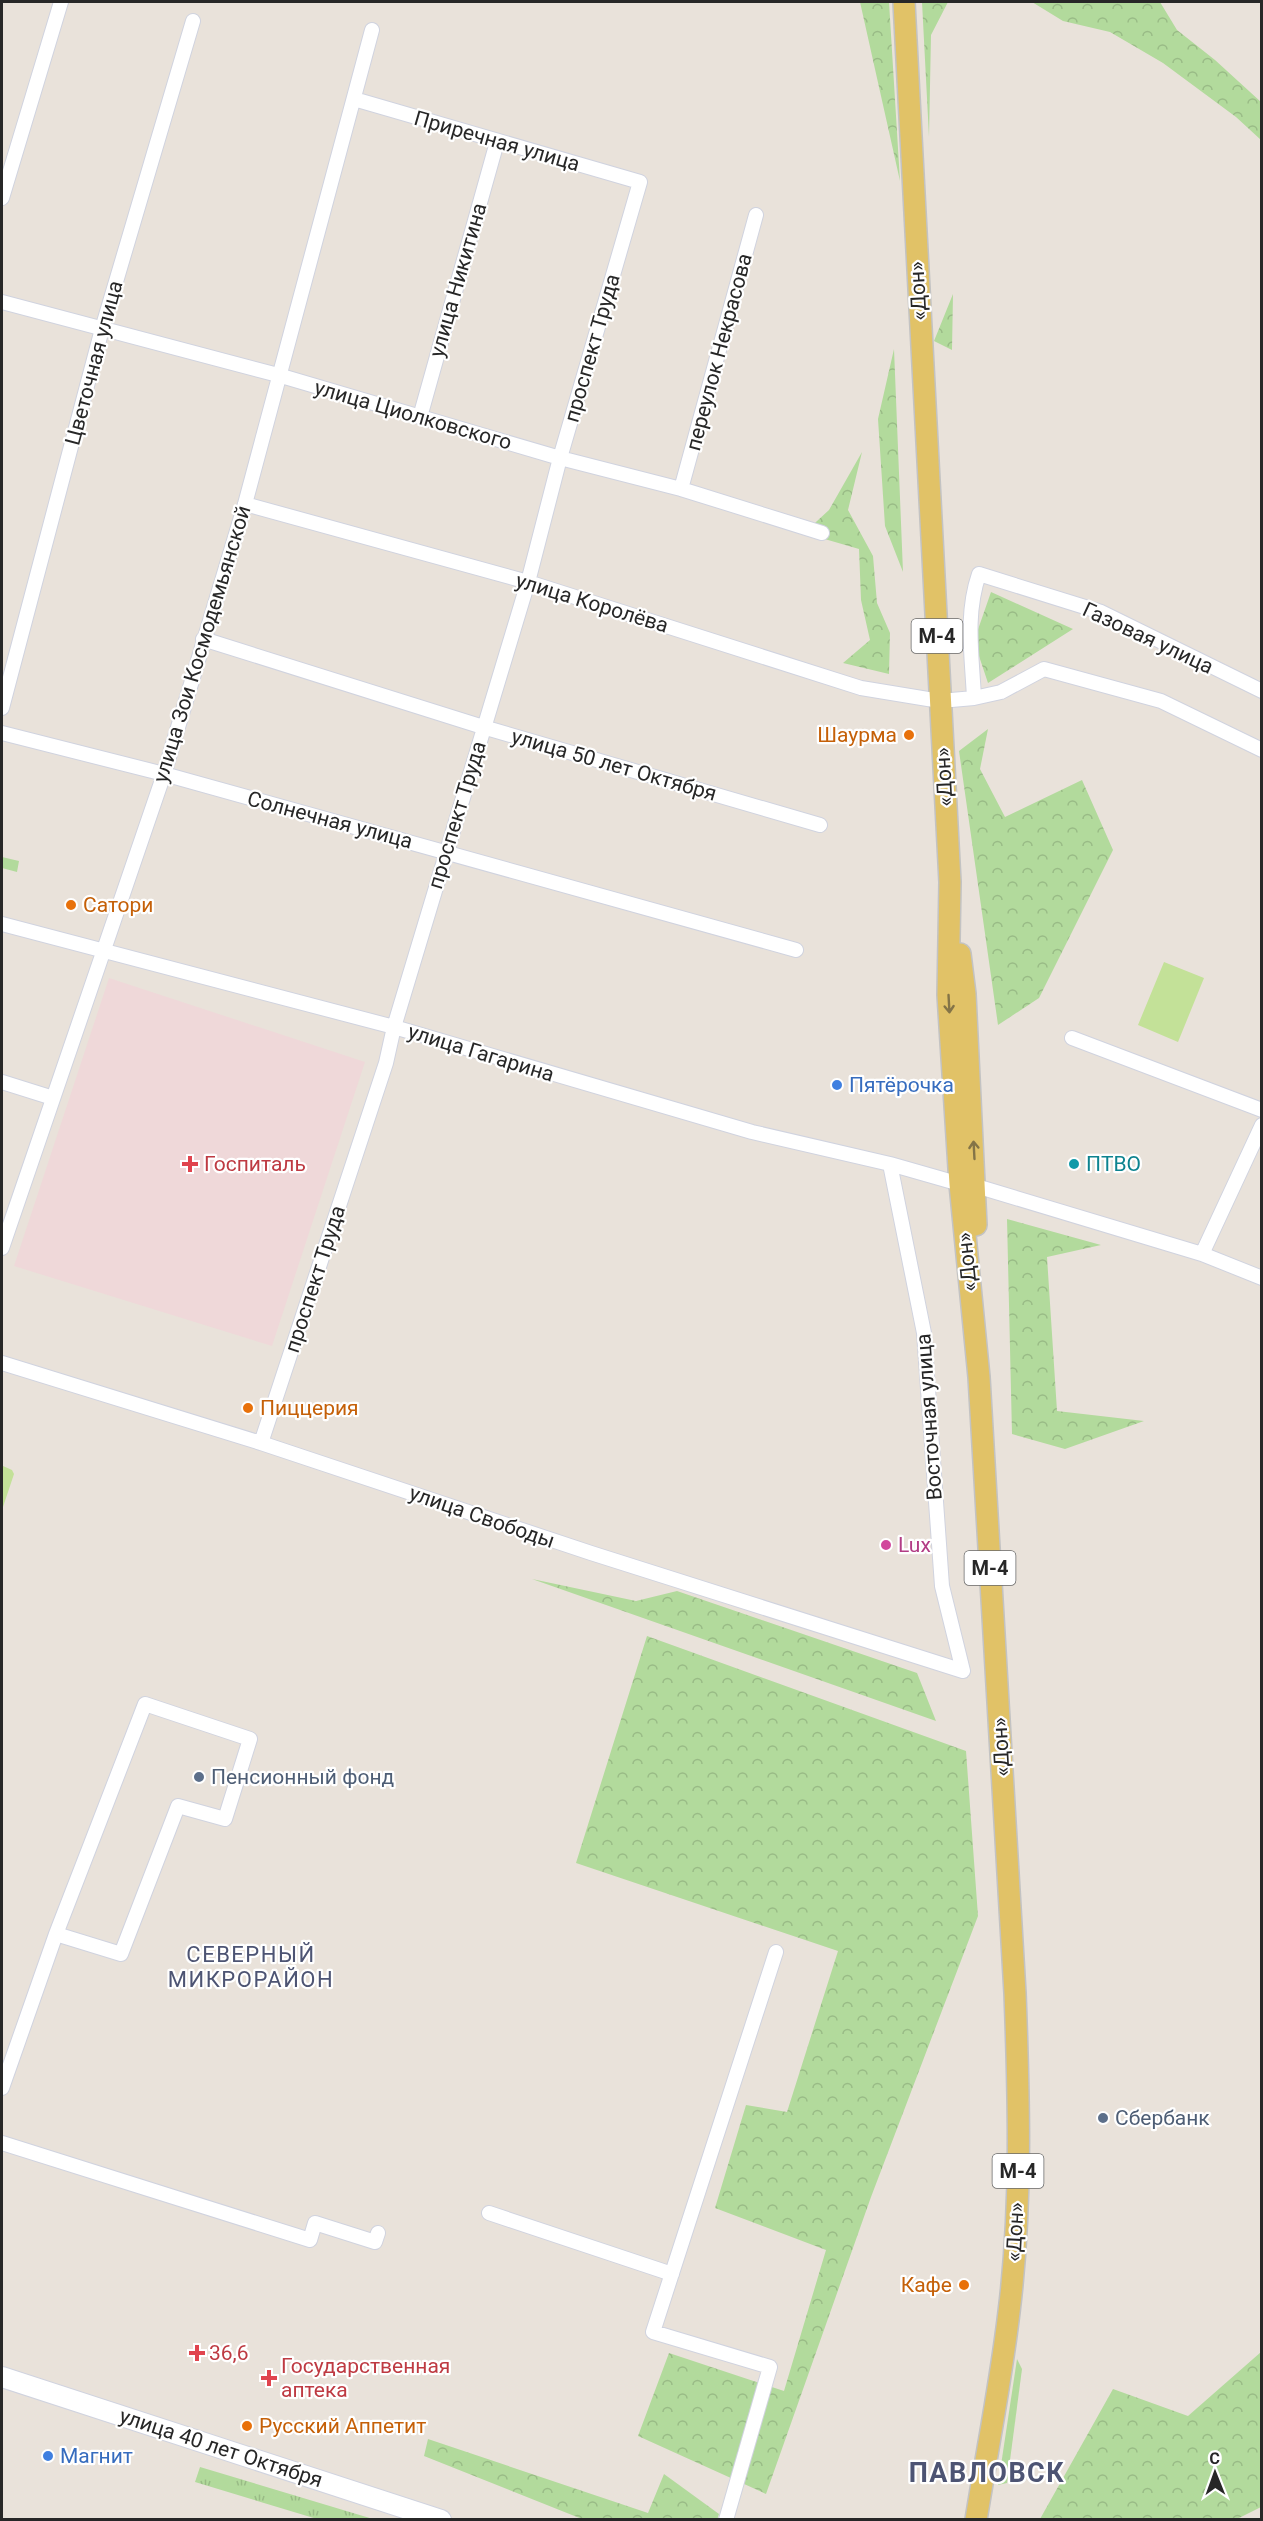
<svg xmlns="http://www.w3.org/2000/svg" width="1263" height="2521" font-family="Roboto,sans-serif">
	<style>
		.medical { fill: #efd8d9 }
		.grass { fill: #b2da9c }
		.forest { fill: url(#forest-crowns) }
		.park { fill: url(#park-tufts) }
		.pitch { fill: #c3e198 }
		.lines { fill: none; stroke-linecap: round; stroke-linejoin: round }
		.street-casing { stroke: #d0d3df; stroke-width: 16 }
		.secondary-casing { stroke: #d0d3df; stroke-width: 22 }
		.primary-casing { stroke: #c3c3c3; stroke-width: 24 }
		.street { stroke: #fff; stroke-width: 14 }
		.secondary { stroke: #fff; stroke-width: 20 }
		.primary { stroke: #e1c267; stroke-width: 21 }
		.oneway { stroke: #847447 }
		.food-dot { fill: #e8710a; stroke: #fff; stroke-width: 2 }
		.shop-dot { fill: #3f7fe0; stroke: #fff; stroke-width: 2 }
		.health-dot { fill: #e0444e; stroke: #fff; stroke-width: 2 }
		.culture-dot { fill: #0f9aa8; stroke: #fff; stroke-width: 2 }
		.hotel-dot { fill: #d1479c; stroke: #fff; stroke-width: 2 }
		.service-dot { fill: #5c6f8a; stroke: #fff; stroke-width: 2 }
		.labels { text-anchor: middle; stroke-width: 4.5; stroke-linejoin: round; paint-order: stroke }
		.shield { fill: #fff; stroke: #686868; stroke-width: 1.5 }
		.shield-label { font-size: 20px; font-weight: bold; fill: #272727 }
		.street-label { font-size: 21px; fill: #272727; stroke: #fff }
		.food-label { font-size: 21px; fill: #c56008; stroke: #fff; text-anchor: start }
		.shop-label { font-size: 21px; fill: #366cbe; stroke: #fff; text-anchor: start }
		.health-label { font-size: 21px; fill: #be3a42; stroke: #fff; text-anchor: start }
		.culture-label { font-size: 21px; fill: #0d838f; stroke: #fff; text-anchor: start }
		.hotel-label { font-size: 21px; fill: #b23c85; stroke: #fff; text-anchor: start }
		.service-label { font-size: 21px; fill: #4e5e75; stroke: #fff; text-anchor: start }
		.neighbourhood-label { font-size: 22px; letter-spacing: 1.5px; fill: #4d5473; stroke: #fff }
		.district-label { font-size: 27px; font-weight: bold; letter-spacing: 1.5px; fill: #4d5473; stroke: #fff }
	</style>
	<defs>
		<pattern id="forest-crowns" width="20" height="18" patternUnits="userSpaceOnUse" patternTransform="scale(1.5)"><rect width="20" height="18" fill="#b2da9c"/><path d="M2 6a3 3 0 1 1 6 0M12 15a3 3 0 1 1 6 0" fill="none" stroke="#99bb86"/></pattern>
		<pattern id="park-tufts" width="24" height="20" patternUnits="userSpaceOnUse" patternTransform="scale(1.5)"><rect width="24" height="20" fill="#b2da9c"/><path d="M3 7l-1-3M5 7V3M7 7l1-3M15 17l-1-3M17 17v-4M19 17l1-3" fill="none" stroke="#99bb86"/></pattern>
	</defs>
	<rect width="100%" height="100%" fill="#e9e2da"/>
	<path class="medical" d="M 109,978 L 365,1062 L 272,1346 L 14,1266 Z"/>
	<path class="grass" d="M 1017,2359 L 1022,2369 L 1007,2483 L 998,2485 Z"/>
	<path class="forest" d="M 860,2 L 889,2 L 900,181 Z
		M 922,2 L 948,2 L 931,35 L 929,137 Z
		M 1032,2 L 1160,2 L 1177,30 L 1215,60 L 1261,102 L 1261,140 L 1236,117 L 1163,63 L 1110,32 L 1063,21 Z
		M 953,294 L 952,350 L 934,341 Z
		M 894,349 L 903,572 L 885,526 L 878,419 Z
		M 862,452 L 848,510 L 873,556 L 877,603 L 890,633 L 889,674 L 843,663 L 870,640 L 861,600 L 859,549 L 804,533 L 829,510 Z
		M 991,592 L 1073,629 L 988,683 L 974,641 Z
		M 988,729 L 980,769 L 1005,817 L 1082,780 L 1113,850 L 1039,998 L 998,1025 L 959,751 Z
		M 1007,1219 L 1101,1245 L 1047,1257 L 1057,1411 L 1144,1421 L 1065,1449 L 1012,1434 Z
		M 532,1579 L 636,1601 L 677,1591 L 917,1673 L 936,1721 Z
		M 647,1636 L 966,1751 L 978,1916 L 871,2197 L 766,2494 L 638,2436 L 669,2353 L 784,2391 L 826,2250 L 715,2208 L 746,2105 L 787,2112 L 838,1951 L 576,1863 Z
		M 1261,2352 L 1261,2507 L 1237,2519 L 1040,2519 L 1113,2389 L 1188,2416 Z
		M 428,2439 L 648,2513 L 664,2474 L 719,2514 L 717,2520 L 582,2519 L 424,2456 Z"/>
	<path class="park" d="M 2,857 L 19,861 L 17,872 L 2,868 Z
		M 200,2467 L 373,2519 L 317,2519 L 195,2482 Z"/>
	<path class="pitch" d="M 1164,962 L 1204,978 L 1178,1042 L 1138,1025 Z
		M 3,1466 L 12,1470 L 14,1474 L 2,1510 L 2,1467 Z"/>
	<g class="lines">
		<g class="street-casing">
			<path id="street" d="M 2,198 L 61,2
				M 2,302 L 278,375 L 560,458 L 681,489 L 822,533
				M 420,417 L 497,142
				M 681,489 L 756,215
				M 245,504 L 528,582 L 861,688 L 940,701 L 974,698 C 972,655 965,615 979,574 L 1101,612 L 1262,691
				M 203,639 L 483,727 L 820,825
				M 974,698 L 1001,692 L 1044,669 L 1161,701 L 1262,750
				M 2,708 L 102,329 L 193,21
				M 2,733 L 164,774 L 796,950
				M 2,924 L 394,1027 L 752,1132 L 890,1164 L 960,1184
				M 1072,1038 L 1262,1110
				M 2,1082 L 53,1098
				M 890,1164 L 924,1333 L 942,1586 L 963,1671
				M 976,1186 L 1202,1254 L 1262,1278
				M 2,1248 L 164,774 L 245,504 L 372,30
				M 1202,1254 L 1262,1125
				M 2,1363 L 261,1443 L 591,1553 L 963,1671
				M 261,1443 L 386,1063 L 394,1027 L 528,582 L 560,458 L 640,182 L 354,99
				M 2,2088 L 56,1934 L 145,1704 L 250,1739 L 225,1819 L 178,1806 L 121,1954 L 56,1934
				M 2,2143 L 310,2240 L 315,2223 L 375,2242 L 378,2233
				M 489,2213 L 672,2274
				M 726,2520 L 770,2367 L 653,2332 L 776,1952"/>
		</g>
		<g class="secondary-casing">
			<path id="secondary" d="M 2,2377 L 441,2520"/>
		</g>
		<g class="primary-casing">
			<path id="primary" d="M 904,2 L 950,882 L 948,995 L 960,1184 L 979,1377 L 1015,1993 C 1019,2099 1022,2207 1009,2312 C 1001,2381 987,2451 976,2520
				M 960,954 L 965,994 L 976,1225"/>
		</g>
		<use href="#street" class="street"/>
		<use href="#secondary" class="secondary"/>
		<use href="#primary" class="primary"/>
	</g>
	<defs><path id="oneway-shaft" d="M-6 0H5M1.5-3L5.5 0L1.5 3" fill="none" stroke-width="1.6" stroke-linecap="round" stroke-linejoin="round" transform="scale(1.5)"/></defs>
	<g class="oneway">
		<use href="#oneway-shaft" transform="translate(949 1004) rotate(87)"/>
		<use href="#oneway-shaft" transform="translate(974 1150) rotate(-93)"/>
	</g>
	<g class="food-dot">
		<circle cx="909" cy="735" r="6"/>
		<circle cx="71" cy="905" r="6"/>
		<circle cx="248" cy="1408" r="6"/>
		<circle cx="964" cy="2285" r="6"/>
		<circle cx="247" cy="2426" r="6"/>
	</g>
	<g class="shop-dot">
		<circle cx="837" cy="1085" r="6"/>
		<circle cx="48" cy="2456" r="6"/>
	</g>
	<g class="health-dot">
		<path d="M187 1155h6v6h6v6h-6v6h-6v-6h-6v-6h6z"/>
		<path d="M194 2344h6v6h6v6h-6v6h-6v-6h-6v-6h6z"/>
		<path d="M266 2369h6v6h6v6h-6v6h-6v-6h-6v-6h6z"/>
	</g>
	<circle class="culture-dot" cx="1074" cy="1164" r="6"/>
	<circle class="hotel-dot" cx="886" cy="1545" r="6"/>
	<g class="service-dot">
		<circle cx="199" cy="1777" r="6"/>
		<circle cx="1103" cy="2118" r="6"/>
	</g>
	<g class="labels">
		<g class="shield">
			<rect x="911.5" y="619" width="51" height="34" rx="4.5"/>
			<rect x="964.5" y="1551" width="51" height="34" rx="4.5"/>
			<rect x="992.5" y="2154" width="51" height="34" rx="4.5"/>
		</g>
		<g class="shield-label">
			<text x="937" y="643">М-4</text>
			<text x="990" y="1575">М-4</text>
			<text x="1018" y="2178">М-4</text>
		</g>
		<g class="street-label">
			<text transform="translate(497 141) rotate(16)" y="7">Приречная улица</text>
			<text transform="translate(458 280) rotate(-74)" y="7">улица Никитина</text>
			<text transform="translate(918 291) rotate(-93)" y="7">«Дон»</text>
			<text transform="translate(592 348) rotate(-74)" y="7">проспект Труда</text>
			<text transform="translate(719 352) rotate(-75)" y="7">переулок Некрасова</text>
			<text transform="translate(94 363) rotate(-75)" y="7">Цветочная улица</text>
			<text transform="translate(413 415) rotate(16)" y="7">улица Циолковского</text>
			<text transform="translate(592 603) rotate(17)" y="7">улица Королёва</text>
			<text transform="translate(1148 638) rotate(25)" y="7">Газовая улица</text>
			<text transform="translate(202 644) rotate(-73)" y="7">улица Зои Космодемьянской</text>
			<text transform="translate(614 765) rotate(16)" y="7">улица 50 лет Октября</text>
			<text transform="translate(944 777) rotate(-93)" y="7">«Дон»</text>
			<text transform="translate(457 815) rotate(-73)" y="7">проспект Труда</text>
			<text transform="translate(330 820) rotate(15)" y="7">Солнечная улица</text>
			<text transform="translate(481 1053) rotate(17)" y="7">улица Гагарина</text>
			<text transform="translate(967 1262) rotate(-96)" y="7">«Дон»</text>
			<text transform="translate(315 1279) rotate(-72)" y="7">проспект Труда</text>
			<text transform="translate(929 1417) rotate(-94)" y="7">Восточная улица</text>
			<text transform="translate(482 1517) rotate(19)" y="7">улица Свободы</text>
			<text transform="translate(1001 1747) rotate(-93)" y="7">«Дон»</text>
			<text transform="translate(1015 2232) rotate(-87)" y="7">«Дон»</text>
			<text transform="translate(221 2448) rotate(18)" y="7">улица 40 лет Октября</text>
		</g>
		<g class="food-label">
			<text x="897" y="742" text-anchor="end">Шаурма</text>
			<text x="83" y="912">Сатори</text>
			<text x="260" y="1415">Пиццерия</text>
			<text x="952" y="2292" text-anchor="end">Кафе</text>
			<text x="259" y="2433">Русский Аппетит</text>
		</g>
		<g class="shop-label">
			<text x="849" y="1092">Пятёрочка</text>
			<text x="60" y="2463">Магнит</text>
		</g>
		<g class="health-label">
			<text x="204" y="1171">Госпиталь</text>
			<text x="209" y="2360">36,6</text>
			<text x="281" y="2373">Государственная<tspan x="281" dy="24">аптека</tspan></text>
		</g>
		<g class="culture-label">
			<text x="1086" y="1171">ПТВО</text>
		</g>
		<g class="hotel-label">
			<text x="898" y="1552">Lux</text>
		</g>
		<g class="service-label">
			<text x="211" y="1784">Пенсионный фонд</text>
			<text x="1115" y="2125">Сбербанк</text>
		</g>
		<g class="neighbourhood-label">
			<text x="251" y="1962">СЕВЕРНЫЙ<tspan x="251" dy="25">МИКРОРАЙОН</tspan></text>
		</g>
		<g class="district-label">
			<text x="987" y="2482">ПАВЛОВСК</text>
		</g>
	</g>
	<rect width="1263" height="2521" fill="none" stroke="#272727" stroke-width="6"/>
	<g transform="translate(1215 2473) rotate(359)" stroke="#ffffff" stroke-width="4.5" paint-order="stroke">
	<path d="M0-4.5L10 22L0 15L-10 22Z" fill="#272727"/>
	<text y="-9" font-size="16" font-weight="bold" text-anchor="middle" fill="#272727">С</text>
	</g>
</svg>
